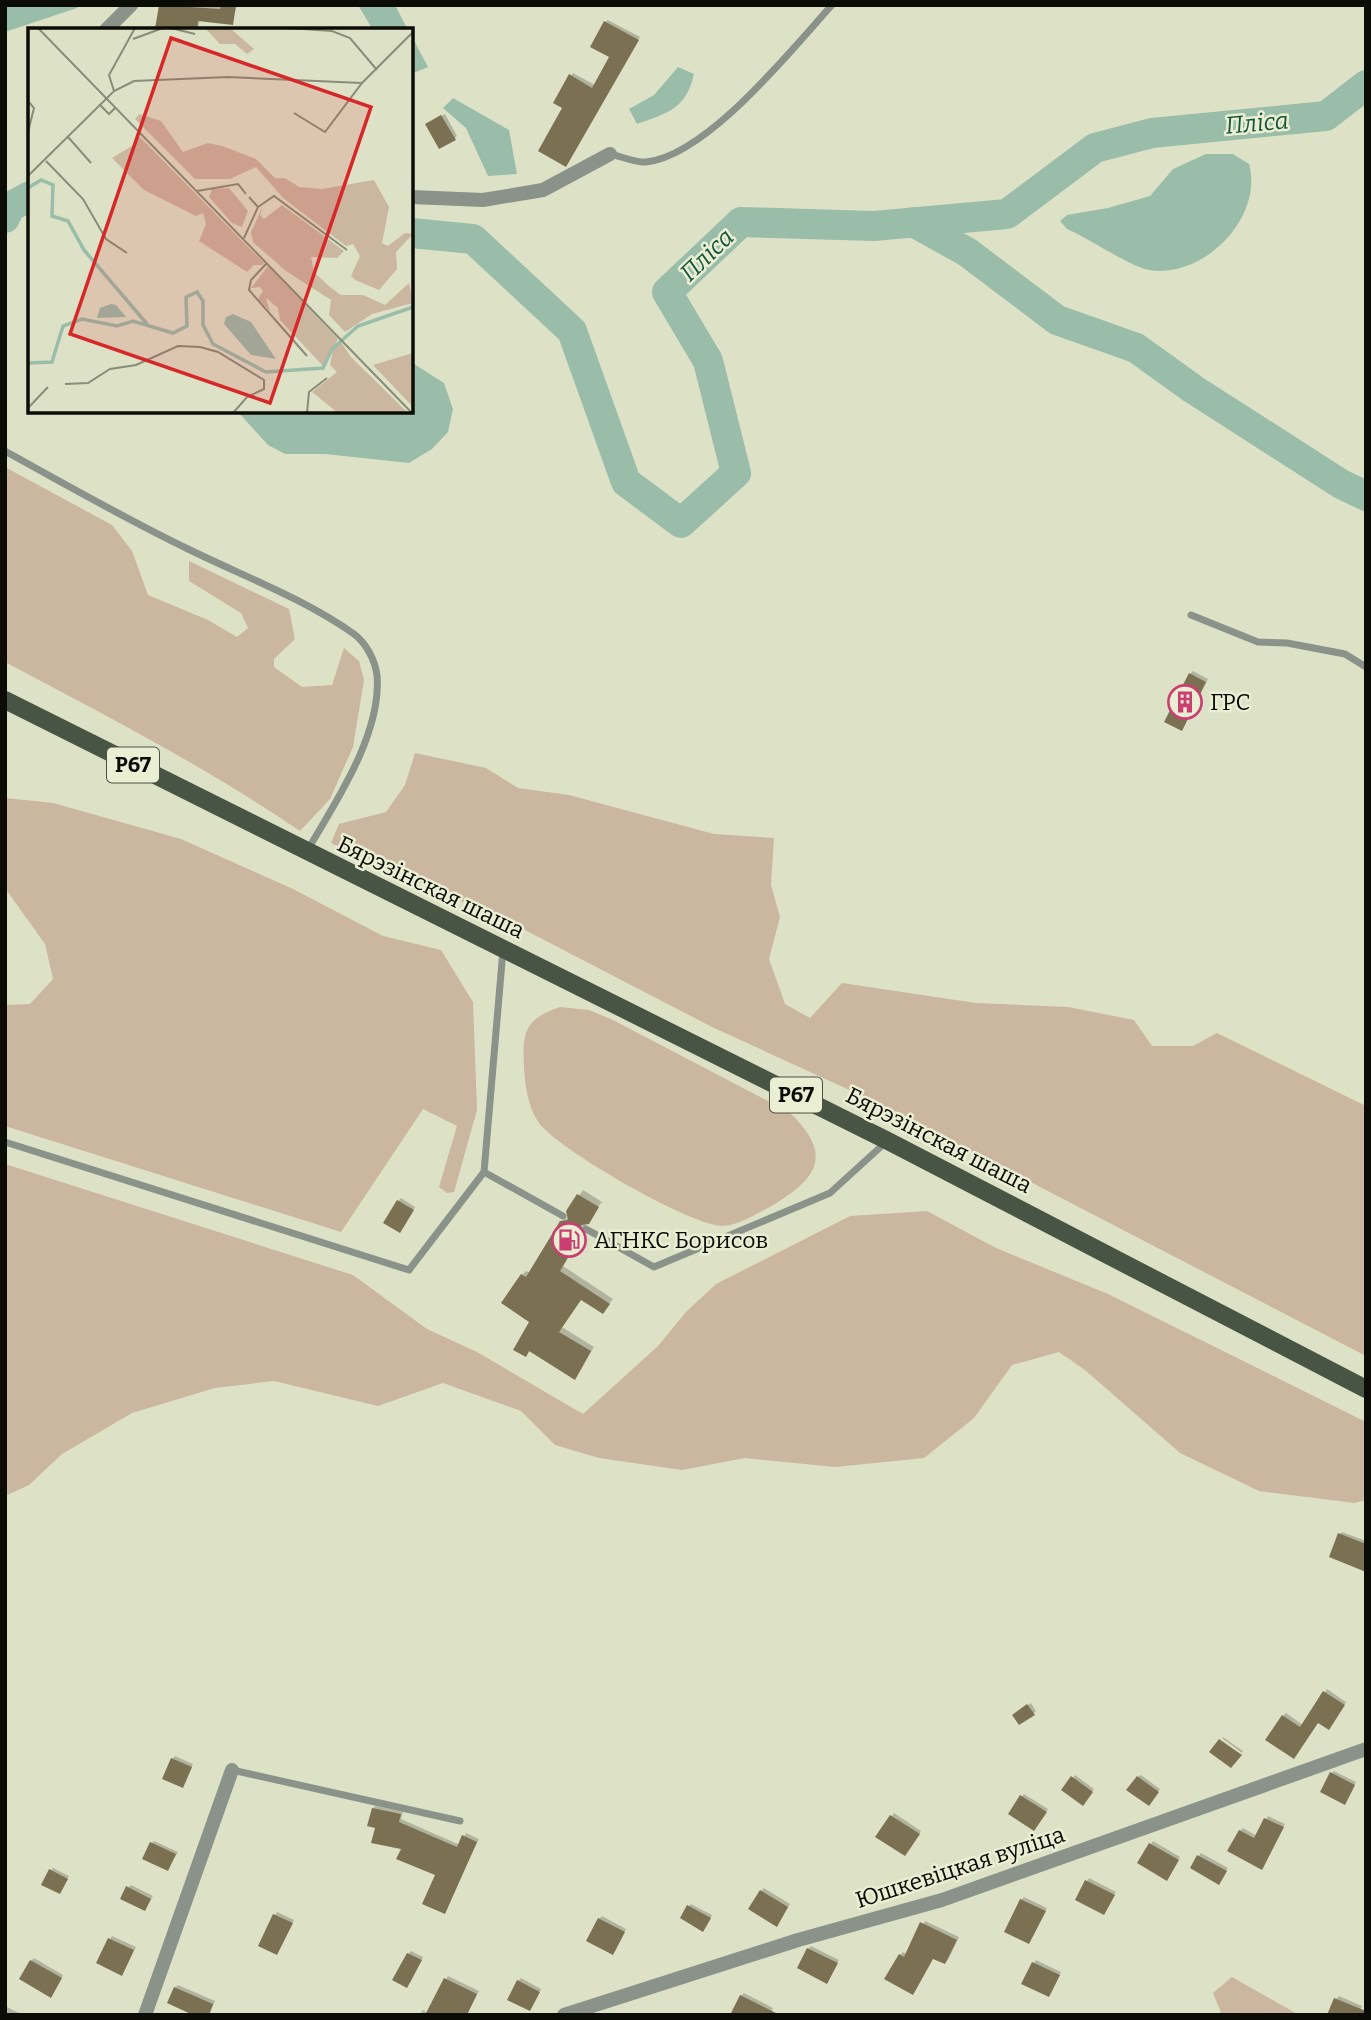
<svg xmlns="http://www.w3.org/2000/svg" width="1371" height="2020" font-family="Bitter,serif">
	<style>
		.green { fill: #cbb69f }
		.water { fill: #9abdaa }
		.shadow { fill: #0003 }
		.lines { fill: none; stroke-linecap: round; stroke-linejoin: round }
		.river { stroke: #9abdaa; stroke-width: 30 }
		.building { fill: #7b7152 }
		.service { stroke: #8b9289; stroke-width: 7 }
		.minor { stroke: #8b9289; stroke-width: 14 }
		.primary { stroke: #485444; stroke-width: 18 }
		.labels { text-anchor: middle; stroke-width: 5; stroke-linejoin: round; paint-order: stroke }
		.shield { fill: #eaefd4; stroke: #4e5043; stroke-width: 2 }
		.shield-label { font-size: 21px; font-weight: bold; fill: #0b0c05 }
		.poi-label { font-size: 23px; fill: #0b0c05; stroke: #eaefd4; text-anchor: start }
		.street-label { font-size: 23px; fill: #0b0c05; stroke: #eaefd4 }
		.water-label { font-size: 24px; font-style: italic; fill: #17553c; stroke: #eaefd4 }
		.inset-river { fill: none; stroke: #9abdaa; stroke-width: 3.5 }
		.inset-road { fill: none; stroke: #898c79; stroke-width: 2 }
		.view { fill: #d62828; fill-opacity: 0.15; stroke: #d62828; stroke-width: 3.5 }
		.inset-edge { fill: none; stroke: #0b0c05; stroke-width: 3.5 }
	</style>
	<rect width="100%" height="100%" fill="#dde2c7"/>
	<path class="green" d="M 5,467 L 112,525 L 132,551 L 148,595 L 208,620 L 237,637 L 248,628 L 241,613 L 189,581 L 189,561 L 289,609 L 295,639 L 274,659 L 274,667 L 302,687 L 332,685 L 344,648 L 359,661 L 364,680 L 353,747 L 330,799 L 300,831 C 206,767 105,715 5,662 Z
		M 415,753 L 486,768 L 518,788 L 569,795 L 714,834 L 774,838 L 771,885 L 780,917 L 769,959 L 785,1004 L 810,1018 L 842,983 L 976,1003 L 1068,1007 L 1134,1020 L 1152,1046 L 1193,1046 L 1217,1033 L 1366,1106 L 1366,1356 L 878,1103 L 712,1027 L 521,928 L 331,843 L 339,824 L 386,812 L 405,785 Z
		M 5,798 L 53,803 L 181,839 L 293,889 L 383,936 L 441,950 L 473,1002 L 477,1110 L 454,1192 L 447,1193 L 439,1187 L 457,1126 L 423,1109 L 341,1232 L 5,1126 L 5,1005 L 30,1004 L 53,979 L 45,944 L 5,888 Z
		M 560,1007 L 589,1010 L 613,1020 L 789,1112 C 836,1156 816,1180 768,1208 C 754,1215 739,1225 723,1226 C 691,1226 559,1150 539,1123 C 528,1107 525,1086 524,1067 C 522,1032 525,1019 560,1007 Z
		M 5,1164 L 353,1275 L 427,1329 L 477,1352 L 583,1414 L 658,1346 L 686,1312 L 716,1284 L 850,1216 L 927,1211 L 996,1248 L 1108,1294 L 1366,1422 L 1366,1500 L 1355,1503 L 1259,1491 L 1180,1453 L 1085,1370 L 1059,1352 L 1012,1365 L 974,1418 L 924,1458 L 835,1467 L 745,1458 L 682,1470 L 599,1458 L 555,1445 L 521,1411 L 443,1383 L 378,1406 L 274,1381 L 215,1388 L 132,1413 L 62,1454 L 29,1485 L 5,1496 Z
		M 1232,1977 L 1299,2015 L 1222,2015 L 1213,1993 Z"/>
	<path class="water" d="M 5,5 L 77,5 L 77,8 L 5,32 Z
		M 358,5 L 395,5 L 408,30 L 373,30 Z
		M 411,35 L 428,67 L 411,74 Z
		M 678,67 L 694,74 C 686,109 668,113 637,124 L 629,109 L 654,95 Z
		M 453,98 L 509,130 L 517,174 L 488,176 L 466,128 L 443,108 Z
		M 1206,154 L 1233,154 L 1249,164 C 1264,217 1204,279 1149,270 C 1131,267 1088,238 1067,229 L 1060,221 L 1067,215 L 1108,208 L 1150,196 L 1173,169 Z
		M 411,362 L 444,383 L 453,409 L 448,432 L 432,449 L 409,463 L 325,454 L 285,454 L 268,445 L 237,411 L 411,411 Z"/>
	<path class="shadow" d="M 160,5 L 223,7 L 237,5 L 232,23 L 200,19 L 198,30 L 154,30 Z
		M 608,20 L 640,37 L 568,162 L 565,108 L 571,76 L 573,73 L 595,85 L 611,56 L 605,22 Z
		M 445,114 L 457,136 L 454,139 L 430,122 Z
		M 1193,671 L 1208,679 L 1184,726 L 1190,674 Z
		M 583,1190 L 602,1202 L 585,1223 L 586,1228 L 563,1266 L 613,1299 L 607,1307 L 581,1298 L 562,1327 L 594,1347 L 579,1373 L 531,1350 L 526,1355 L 532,1321 L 522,1275 L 526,1271 L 531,1273 L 561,1222 L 569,1217 L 568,1211 Z
		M 401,1198 L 415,1207 L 403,1228 L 398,1201 Z
		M 1342,1532 L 1366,1541 L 1366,1566 L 1340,1534 Z
		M 1327,1689 L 1346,1702 L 1331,1725 L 1319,1721 L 1294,1757 L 1283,1716 L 1286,1713 L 1303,1725 Z
		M 1031,1703 L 1036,1711 L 1033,1714 L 1017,1713 Z
		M 1223,1737 L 1243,1751 L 1242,1753 L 1222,1738 Z
		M 175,1756 L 193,1764 L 185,1783 L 172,1759 Z
		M 1334,1771 L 1356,1782 L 1347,1800 L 1332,1773 Z
		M 1075,1775 L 1094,1789 L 1085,1801 L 1073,1778 Z
		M 1141,1775 L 1160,1789 L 1151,1801 L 1138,1777 Z
		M 1024,1794 L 1048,1809 L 1037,1826 L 1022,1796 Z
		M 376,1806 L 403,1812 L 401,1819 L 460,1845 L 466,1833 L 479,1839 L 444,1912 L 437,1874 L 403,1848 L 373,1808 Z
		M 894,1813 L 921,1831 L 908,1852 L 878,1836 Z
		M 1268,1816 L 1285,1824 L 1262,1868 L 1240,1831 L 1243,1828 L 1257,1836 Z
		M 154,1841 L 178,1852 L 168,1869 L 152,1843 Z
		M 1153,1841 L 1180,1857 L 1169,1876 L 1139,1863 Z
		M 1201,1853 L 1228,1868 L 1221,1880 L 1192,1868 Z
		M 53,1868 L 69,1876 L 62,1889 L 50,1871 Z
		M 1089,1878 L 1116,1892 L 1104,1913 L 1087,1881 Z
		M 131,1885 L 153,1896 L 145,1909 L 128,1888 Z
		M 764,1888 L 790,1904 L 779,1922 L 761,1891 Z
		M 1024,1897 L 1047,1908 L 1029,1942 L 1021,1900 Z
		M 691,1904 L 712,1915 L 706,1927 L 689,1906 Z
		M 277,1912 L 294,1920 L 277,1953 L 275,1915 Z
		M 602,1916 L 626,1929 L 615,1951 L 599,1919 Z
		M 925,1921 L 959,1937 L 948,1960 L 945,1962 L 934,1957 L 887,1978 L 900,1955 L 903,1952 L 907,1954 Z
		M 112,1936 L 136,1947 L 124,1971 L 110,1939 Z
		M 811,1946 L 839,1960 L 827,1982 L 808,1949 Z
		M 411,1951 L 423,1957 L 410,1983 L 408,1954 Z
		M 34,1958 L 63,1975 L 53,1993 L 31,1961 Z
		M 1036,1960 L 1061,1972 L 1051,1993 L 1034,1963 Z
		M 448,1976 L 479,1991 L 469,2010 L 419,2015 L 423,2010 L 428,2013 Z
		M 521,1978 L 541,1989 L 530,2009 L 518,1981 Z
		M 178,1985 L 215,2001 L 209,2015 L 175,1988 Z
		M 744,1993 L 773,2008 L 770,2015 L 741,1996 Z
		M 1339,1996 L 1362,2006 L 1358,2015 L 1336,1999 Z
		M 5,2006 L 23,2015 L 5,2015 Z"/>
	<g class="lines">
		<path class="river" d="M 5,218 L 10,207 L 30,196
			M 913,222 L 967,252 L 1057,320 L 1136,348 L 1193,389 L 1341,484 L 1366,496
			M 411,233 L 473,239 L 572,331 L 626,482 L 681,523 L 736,473 L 708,361 L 667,292 L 741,222 L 874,226 L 1007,214 L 1095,148 L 1152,133 L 1326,116 L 1366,85"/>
	</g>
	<path class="building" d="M 159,5 L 220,9 L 221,5 L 236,5 L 233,25 L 198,21 L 197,30 L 155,30 Z
		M 604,21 L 639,40 L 566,167 L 538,151 L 562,108 L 553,103 L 569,74 L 592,88 L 609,57 L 590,47 Z
		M 441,115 L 456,140 L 439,149 L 425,124 Z
		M 1189,673 L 1206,682 L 1182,731 L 1164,722 Z
		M 577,1194 L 599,1207 L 589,1224 L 581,1225 L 582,1234 L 560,1271 L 610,1304 L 603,1314 L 581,1300 L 559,1332 L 591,1351 L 575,1380 L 529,1351 L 526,1357 L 513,1350 L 529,1322 L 501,1303 L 521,1274 L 526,1277 L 560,1221 L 568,1220 L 566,1211 Z
		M 397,1200 L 414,1210 L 400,1233 L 383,1223 Z
		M 1338,1533 L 1366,1544 L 1366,1572 L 1329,1557 Z
		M 1323,1691 L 1345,1705 L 1329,1730 L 1318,1723 L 1294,1759 L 1265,1740 L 1282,1715 L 1300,1727 Z
		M 1027,1704 L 1035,1715 L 1019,1725 L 1012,1715 Z
		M 1219,1739 L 1242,1755 L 1231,1768 L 1209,1752 Z
		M 171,1758 L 192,1767 L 183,1788 L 162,1779 Z
		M 1330,1772 L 1355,1785 L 1345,1805 L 1320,1792 Z
		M 1071,1776 L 1093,1792 L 1083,1806 L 1061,1790 Z
		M 1137,1776 L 1159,1792 L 1149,1806 L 1126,1790 Z
		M 1020,1795 L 1047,1812 L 1034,1831 L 1008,1814 Z
		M 372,1808 L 401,1814 L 399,1822 L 457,1847 L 462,1835 L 477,1842 L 445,1914 L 422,1904 L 435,1875 L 396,1859 L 401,1849 L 371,1843 L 375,1828 L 367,1826 Z
		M 890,1815 L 920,1834 L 905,1856 L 875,1837 Z
		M 1264,1818 L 1284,1827 L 1262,1870 L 1227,1851 L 1239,1830 L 1254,1838 Z
		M 150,1842 L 176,1854 L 168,1871 L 142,1859 Z
		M 1149,1843 L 1179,1860 L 1167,1881 L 1137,1863 Z
		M 1197,1855 L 1227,1871 L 1219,1885 L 1190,1868 Z
		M 49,1869 L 68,1879 L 60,1894 L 41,1885 Z
		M 1085,1880 L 1115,1895 L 1104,1915 L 1075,1900 Z
		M 126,1886 L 151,1899 L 145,1911 L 120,1899 Z
		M 760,1890 L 788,1907 L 777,1927 L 748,1909 Z
		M 1020,1899 L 1046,1911 L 1029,1944 L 1004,1932 Z
		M 687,1905 L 711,1918 L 703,1932 L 680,1918 Z
		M 273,1914 L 293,1923 L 277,1955 L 258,1946 Z
		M 598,1918 L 625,1932 L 613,1955 L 586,1941 Z
		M 920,1922 L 957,1940 L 945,1964 L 933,1959 L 913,1995 L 884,1979 L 899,1954 L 904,1957 Z
		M 108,1938 L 134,1950 L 122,1976 L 96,1963 Z
		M 807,1948 L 838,1963 L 827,1984 L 797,1968 Z
		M 407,1953 L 422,1960 L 407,1988 L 392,1980 Z
		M 30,1960 L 62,1978 L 51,1998 L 19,1979 Z
		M 1032,1962 L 1060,1975 L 1049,1997 L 1021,1984 Z
		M 444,1978 L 477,1994 L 467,2015 L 425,2015 Z
		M 517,1980 L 540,1992 L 530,2011 L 507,2000 Z
		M 174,1987 L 213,2004 L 209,2015 L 193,2015 L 167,2003 Z
		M 740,1995 L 780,2015 L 730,2015 Z
		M 1334,1998 L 1366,2011 L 1366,2015 L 1327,2015 Z"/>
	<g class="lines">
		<path class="service" d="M 610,154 C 620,156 636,163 646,162 C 707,156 792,49 832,5
			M 5,451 C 66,485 126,519 188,549 C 243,576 305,599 354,634 C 366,643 375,660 377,675 C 382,734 335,803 307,851
			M 1191,615 L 1258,642 L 1287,643 L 1345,654 L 1366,667
			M 503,950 L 484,1172 L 563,1216
			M 5,1142 L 409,1270 L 484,1172
			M 586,1229 L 654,1267 L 830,1193 L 886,1142
			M 232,1770 L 460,1821"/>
		<path class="minor" d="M 106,30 L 131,5
			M 411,197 L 483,200 L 543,190 L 610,154
			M 145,2015 L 232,1770
			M 564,2015 L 798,1940 L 942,1900 L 1366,1749"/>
		<path class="primary" d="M 5,700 L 888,1141 L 1366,1389"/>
	</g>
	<defs>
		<g id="building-ring" transform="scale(1.75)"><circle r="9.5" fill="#eaefd4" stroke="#ca3e72" stroke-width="1.5"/><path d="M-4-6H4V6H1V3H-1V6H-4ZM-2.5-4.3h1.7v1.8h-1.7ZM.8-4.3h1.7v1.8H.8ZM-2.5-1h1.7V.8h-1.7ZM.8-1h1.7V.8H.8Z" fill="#ca3e72"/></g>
		<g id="fuel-ring" transform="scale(1.75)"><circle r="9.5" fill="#eaefd4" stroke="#ca3e72" stroke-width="1.5"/><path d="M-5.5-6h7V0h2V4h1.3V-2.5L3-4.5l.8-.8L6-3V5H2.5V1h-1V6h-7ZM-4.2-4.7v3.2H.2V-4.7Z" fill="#ca3e72"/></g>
	</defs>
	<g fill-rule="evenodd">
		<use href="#building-ring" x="1185" y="702"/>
		<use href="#fuel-ring" x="569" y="1240"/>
	</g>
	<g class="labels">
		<g class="shield">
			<rect x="107" y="747.5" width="52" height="35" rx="5"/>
			<rect x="770" y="1077.5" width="52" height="35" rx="5"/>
		</g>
		<g class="shield-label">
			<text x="133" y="772">Р67</text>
			<text x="796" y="1102">Р67</text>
		</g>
		<g class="poi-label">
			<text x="1210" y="710">ГРС</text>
			<text x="594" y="1248">АГНКС Борисов</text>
		</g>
		<g class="street-label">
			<text transform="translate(431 887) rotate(26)" y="8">Бярэзінская шаша</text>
			<text transform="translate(939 1140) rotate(27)" y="8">Бярэзінская шаша</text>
			<text transform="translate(960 1867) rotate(-18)" y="8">Юшкевіцкая вуліца</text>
		</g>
		<g class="water-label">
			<text transform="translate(1257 123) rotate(-5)" y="8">Пліса</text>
			<text transform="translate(707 255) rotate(-44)" y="8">Пліса</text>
		</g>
	</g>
	<g transform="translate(28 28)">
		<rect width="385" height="385" fill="#dde2c7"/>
		<path d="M 177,0 L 202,0 L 226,21 L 219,26 L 207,16 L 192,16 ZM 111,86 L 133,93 L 155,124 L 180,115 L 194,118 L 228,131 L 247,150 L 257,150 L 271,159 L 294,161 L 346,152 L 361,179 L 354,215 L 360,218 L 377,205 L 385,206 L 368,224 L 369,241 L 351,262 L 327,252 L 323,248 L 332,228 L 325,216 L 318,218 L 255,170 L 228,139 L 202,151 L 167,151 L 107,91 ZM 108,105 L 236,235 L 234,237 L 226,237 L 219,244 L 171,213 L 178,196 L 175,185 L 168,188 L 116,162 L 84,130 L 107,116 ZM 201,160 L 220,183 L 214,199 L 204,195 L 181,169 L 184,161 ZM 254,177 L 316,223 L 309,230 L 283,229 L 286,244 L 302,259 L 313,267 L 335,267 L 357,277 L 381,255 L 385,275 L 344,286 L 317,304 L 301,287 L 303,272 L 258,243 L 225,214 L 223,204 L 235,178 L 232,187 L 236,191 ZM 240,238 L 310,311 L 295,338 L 252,292 L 250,280 L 238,270 L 242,283 L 230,271 L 235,263 L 232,259 L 223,260 ZM 313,314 L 323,329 L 380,385 L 310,385 L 284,364 L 309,344 L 302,337 L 305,321 ZM 385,325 L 385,379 L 345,337 Z" fill="#cbb69f"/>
		<path d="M 83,276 L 88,277 L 98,289 L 69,290 L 72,280 ZM 205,286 L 223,294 L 248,331 L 223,327 L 196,296 L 198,289 Z" fill="#9abdaa"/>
		<path class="inset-river" d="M 0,160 L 13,152 L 25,157 L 24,188 L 40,193 L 56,222 L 119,296M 0,335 L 24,334 L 35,298 L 54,291 L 89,298 L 105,293 L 145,305 L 159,298 L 158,269 L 169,264 L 175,273 L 175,297 L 185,316 L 238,344 L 295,340 L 304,321 L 330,298 L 385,279"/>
		<path class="inset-road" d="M 10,0 L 384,385M 143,0 L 167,6M 259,0 L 304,3 L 322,10 L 349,42M 105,11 L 135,0M 86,63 L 81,47 L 107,0M 0,73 L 6,80 L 0,104M 72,77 L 81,86 L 88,79M 266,85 L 297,104 L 334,55 L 385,4M 40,109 L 63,135M 18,133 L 55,171 L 78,211 L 99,225M 0,148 L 86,63 L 106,53 L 200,49 L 334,55M 169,163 L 210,156 L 218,166M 230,179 L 246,168 L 319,222M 216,210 L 230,179 L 221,169M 238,236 L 223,252 L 221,262 L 279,328M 37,356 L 60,355 L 82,341 L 108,337 L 150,318 L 172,319 L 190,324 L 236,352 L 236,361 L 219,369 L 205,385M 0,380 L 20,359M 279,385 L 281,364 L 299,350"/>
		<path class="view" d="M 143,10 L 343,79 L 242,375 L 42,306 Z"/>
		<rect width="385" height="385" class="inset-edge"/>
	</g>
	<rect width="1371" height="2020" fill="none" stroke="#0b0c05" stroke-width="14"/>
</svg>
